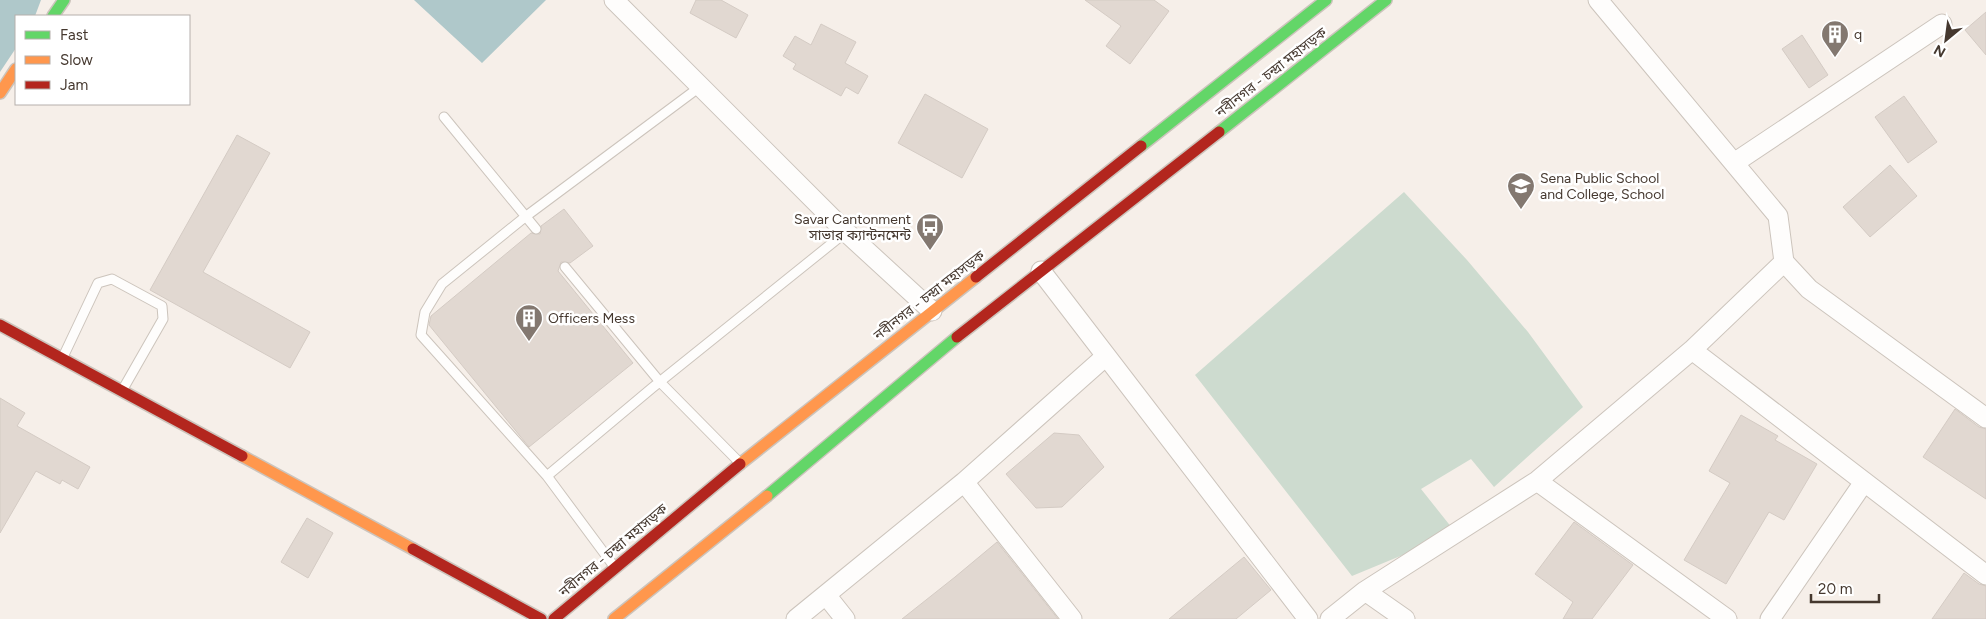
<svg xmlns="http://www.w3.org/2000/svg" width="1986" height="619" font-family="Figtree,'Noto Sans Bengali',sans-serif">
	<style>
		.green { fill: #cddbcf }
		.water { fill: #afc8ca }
		.building { fill: #e1d8d1; stroke: #d4cbc4 }
		.lines { fill: none; stroke-linecap: round; stroke-linejoin: round }
		.lane-casing { stroke: #ccc4bc; stroke-width: 11 }
		.street-casing { stroke: #ccc4bc; stroke-width: 21 }
		.fast-casing { stroke: #ccc4bc; stroke-width: 14 }
		.slow-casing { stroke: #ccc4bc; stroke-width: 14 }
		.jam-casing { stroke: #ccc4bc; stroke-width: 14 }
		.lane { stroke: #fefdfc; stroke-width: 9 }
		.street { stroke: #fefdfc; stroke-width: 19 }
		.fast { stroke: #63d668; stroke-width: 11 }
		.slow { stroke: #ff974d; stroke-width: 11 }
		.jam { stroke: #b3261e; stroke-width: 11 }
		.labels { text-anchor: middle; stroke-width: 5; stroke-linejoin: round; paint-order: stroke }
		.poi-label { font-size: 14px; fill: #45382f; stroke: #fff; text-anchor: start }
		.street-label { font-size: 14px; fill: #45382f; stroke: #fff }
	</style>
	<rect width="100%" height="100%" fill="#f6efe9"/>
	<path class="green" d="M 1404,192 L 1467,260 L 1528,332 L 1583,407 L 1494,487 L 1471,459 L 1421,489 L 1456,533 L 1352,576 L 1195,375 Z"/>
	<path class="water" d="M 0,0 L 41,0 L 35,16 L 16,16 L 16,48 L 0,72 Z
		M 414,0 L 546,0 L 482,63 Z"/>
	<path class="building" d="M 696,0 L 721,0 L 748,15 L 736,38 L 690,13 Z
		M 1085,0 L 1154,0 L 1169,11 L 1130,64 L 1106,46 L 1121,26 Z
		M 1986,12 L 1986,55 L 1965,30 Z
		M 821,24 L 856,42 L 845,63 L 868,76 L 858,94 L 846,87 L 841,96 L 793,69 L 796,64 L 783,56 L 795,36 L 811,45 Z
		M 1802,35 L 1828,75 L 1809,88 L 1782,49 Z
		M 925,94 L 988,129 L 962,178 L 898,143 Z
		M 1904,96 L 1937,142 L 1908,163 L 1875,117 Z
		M 237,135 L 270,153 L 203,272 L 310,332 L 290,368 L 150,290 Z
		M 1890,165 L 1917,196 L 1870,237 L 1843,207 Z
		M 564,209 L 593,246 L 570,263 L 561,262 L 558,271 L 633,363 L 529,447 L 429,325 L 431,316 L 531,233 L 540,234 L 541,226 Z
		M 0,398 L 25,413 L 17,426 L 90,467 L 78,489 L 62,480 L 60,484 L 36,471 L 0,533 Z
		M 1955,409 L 1979,427 L 1986,429 L 1986,499 L 1923,457 Z
		M 1741,415 L 1778,436 L 1775,440 L 1817,464 L 1784,520 L 1769,512 L 1726,584 L 1684,560 L 1730,483 L 1709,471 Z
		M 1054,433 L 1079,435 L 1104,467 L 1062,507 L 1036,508 L 1006,474 Z
		M 307,518 L 333,533 L 308,578 L 281,562 Z
		M 1574,522 L 1633,565 L 1592,619 L 1563,619 L 1573,602 L 1535,574 Z
		M 997,542 L 1058,619 L 902,619 L 955,577 Z
		M 1244,557 L 1271,590 L 1236,619 L 1169,619 Z
		M 1964,573 L 1979,584 L 1986,586 L 1986,619 L 1932,619 Z"/>
	<g class="lines">
		<g class="lane-casing">
			<path id="lane" d="M 444,117 L 536,229
				M 565,267 L 660,382 L 739,462
				M 63,357 L 98,283 L 112,279 L 162,306 L 163,319 L 123,389
				M 547,476 L 421,335 L 425,312 L 442,284 L 525,217 L 701,86
				M 613,565 L 547,476 L 652,388 L 846,232"/>
		</g>
		<g class="street-casing">
			<path id="street" d="M 614,0 L 846,232 L 932,311
				M 1598,0 L 1778,216 L 1784,262 L 1809,289 L 1986,418
				M 1734,163 L 1942,24
				M 1041,271 L 1308,619
				M 1692,350 L 1986,575
				M 1537,481 L 1727,619
				M 964,482 L 1072,619
				M 1365,591 L 1405,619
				M 826,595 L 845,619
				M 796,619 L 964,482 L 1106,356
				M 1330,619 L 1365,591 L 1537,481 L 1692,350 L 1784,262
				M 1770,619 L 1864,482"/>
		</g>
		<g class="fast-casing">
			<path id="fast" d="M 53,16 L 64,0
				M 1219,132 L 1386,0
				M 1141,146 L 1326,0
				M 767,496 L 957,337"/>
		</g>
		<g class="slow-casing">
			<path id="slow" d="M 0,93 L 16,69
				M 242,456 L 413,549
				M 740,464 L 976,277
				M 614,619 L 767,496"/>
		</g>
		<g class="jam-casing">
			<path id="jam" d="M 976,277 L 1141,146
				M 0,325 L 242,456
				M 957,337 L 1219,132
				M 413,549 L 541,619
				M 554,619 L 740,464"/>
		</g>
		<use href="#lane" class="lane"/>
		<use href="#street" class="street"/>
		<use href="#fast" class="fast"/>
		<use href="#slow" class="slow"/>
		<use href="#jam" class="jam"/>
	</g>
	<defs>
		<g id="building-pin" transform="scale(1.4375)"><path d="M0 17L-7.5 6A9.5 9.5 0 1 1 7.5 6Z" fill="#837870" stroke="#fff"/><path d="M-4-6H4V6H1V3H-1V6H-4ZM-2.5-4.3h1.7v1.8h-1.7ZM.8-4.3h1.7v1.8H.8ZM-2.5-1h1.7V.8h-1.7ZM.8-1h1.7V.8H.8Z" fill="#fff"/></g>
		<g id="school-pin" transform="scale(1.4375)"><path d="M0 17L-7.5 6A9.5 9.5 0 1 1 7.5 6Z" fill="#837870" stroke="#fff"/><path d="M0-5L7-2L0 1L-7-2ZM-4 1L0 2.5L4 1V4Q0 6-4 4Z" fill="#fff"/></g>
		<g id="bus-pin" transform="scale(1.4375)"><path d="M0 17L-7.5 6A9.5 9.5 0 1 1 7.5 6Z" fill="#837870" stroke="#fff"/><path d="M-5-6H5V4H4V6H2V4H-2V6H-4V4H-5ZM-3.5-4V0h7V-4ZM-3.5 1.2v1.5H-2V1.2ZM2 1.2v1.5H3.5V1.2Z" fill="#fff"/></g>
	</defs>
	<g fill-rule="evenodd">
		<use href="#building-pin" x="1835" y="34"/>
		<use href="#school-pin" x="1521" y="186"/>
		<use href="#bus-pin" x="930" y="227"/>
		<use href="#building-pin" x="529" y="318"/>
	</g>
	<g class="labels">
		<g class="poi-label">
			<text x="1854" y="39">q</text>
			<text x="1540" y="183">Sena Public School<tspan x="1540" dy="16">and College, School</tspan></text>
			<text x="911" y="224" text-anchor="end">Savar Cantonment<tspan x="911" dy="16">সাভার ক্যান্টনমেন্ট</tspan></text>
			<text x="548" y="323">Officers Mess</text>
		</g>
		<g class="street-label">
			<text transform="translate(1271 72) rotate(-38)" y="5">নবীনগর - চন্দ্রা মহাসড়ক</text>
			<text transform="translate(929 295) rotate(-38)" y="5">নবীনগর - চন্দ্রা মহাসড়ক</text>
			<text transform="translate(613 550) rotate(-40)" y="5">নবীনগর - চন্দ্রা মহাসড়ক</text>
		</g>
	</g>
	<rect x="15" y="15" width="175" height="90" fill="#ffffff" stroke="#b5afac"/>
	<rect x="25" y="31" width="25" height="8" fill="#63d668" stroke="#b5afac"/>
	<text x="60" y="40" font-size="15" fill="#45382f">Fast</text>
	<rect x="25" y="56" width="25" height="8" fill="#ff974d" stroke="#b5afac"/>
	<text x="60" y="65" font-size="15" fill="#45382f">Slow</text>
	<rect x="25" y="81" width="25" height="8" fill="#b3261e" stroke="#b5afac"/>
	<text x="60" y="90" font-size="15" fill="#45382f">Jam</text>
	<g transform="translate(1946 40) rotate(209)" stroke="#ffffff" stroke-width="4" paint-order="stroke">
	<path d="M0-4L9 19L0 12L-9 19Z" fill="#45382f"/>
	<text y="-8" font-size="14" font-weight="bold" text-anchor="middle" fill="#45382f">N</text>
	</g>
	<path d="M1811 594v8h68v-8" fill="none" stroke="#45382f" stroke-width="2.5"/>
	<text x="1818" y="594" font-size="15" fill="#45382f" stroke="#ffffff" stroke-width="4" paint-order="stroke">20 m</text>
</svg>
